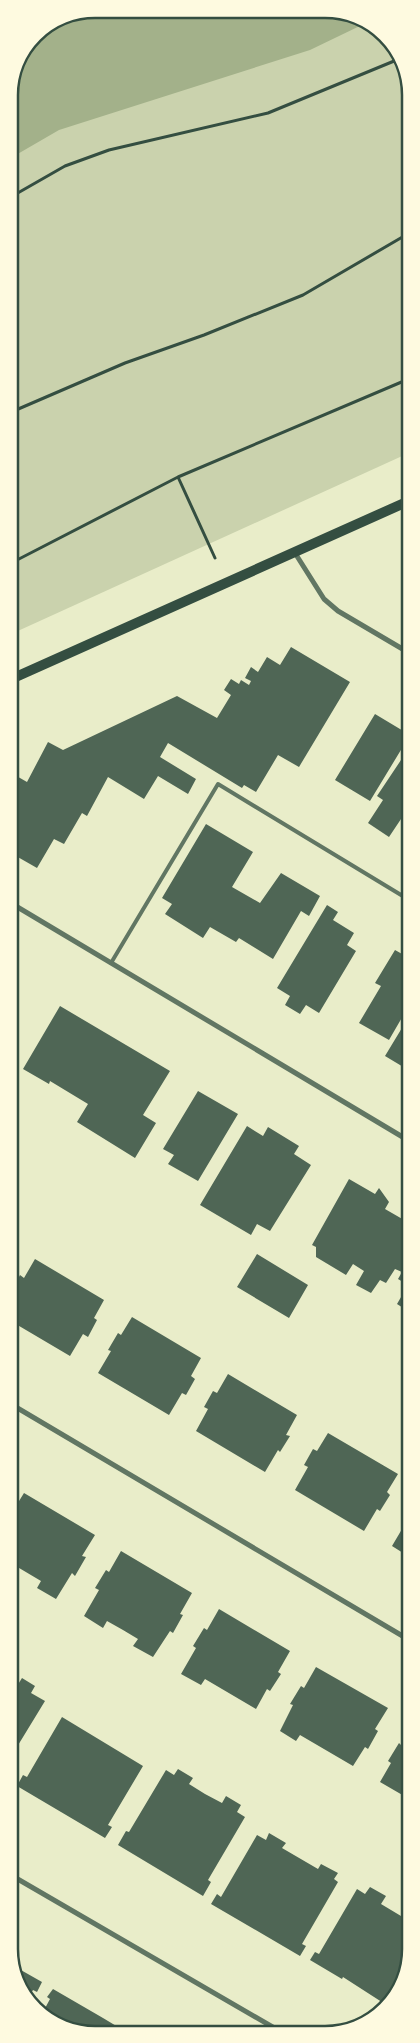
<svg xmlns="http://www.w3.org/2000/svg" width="420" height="2043" font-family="Montserrat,sans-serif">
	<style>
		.green { fill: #cad2ad }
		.water { fill: #a3b18a }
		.building { fill: #4f6655 }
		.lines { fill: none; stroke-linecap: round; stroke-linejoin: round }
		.path { stroke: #344e41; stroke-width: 3 }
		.service { stroke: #617663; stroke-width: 4 }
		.minor { stroke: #617663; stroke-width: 5 }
		.secondary { stroke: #344e41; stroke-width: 10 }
		.rim { fill: none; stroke: #344e41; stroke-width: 2.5 }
	</style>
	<rect width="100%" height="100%" fill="#e9edc9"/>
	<path class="green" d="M 347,12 L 390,38 L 411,84 L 411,452 L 9,635 L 9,89 L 34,34 L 62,15 Z"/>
	<path class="water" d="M 347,12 L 366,23 L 310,50 L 59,130 L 9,159 L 9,89 L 34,34 L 62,15 Z"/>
	<path class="building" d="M 291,647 L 350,682 L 299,767 L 278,755 L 256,792 L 244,785 L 242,788 L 168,743 L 160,757 L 196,779 L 188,794 L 158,776 L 144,799 L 108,777 L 87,816 L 82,813 L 64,844 L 54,839 L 37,868 L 9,852 L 9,780 L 13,774 L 27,782 L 48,742 L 63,750 L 177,696 L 217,718 L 231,695 L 224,690 L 231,679 L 239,684 L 241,680 L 249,685 L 251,681 L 245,678 L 251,667 L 258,672 L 267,657 L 280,665 Z
		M 375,714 L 410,735 L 370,801 L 335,780 Z
		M 411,745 L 411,813 L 409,816 L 405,813 L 389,837 L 368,823 L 383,800 L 377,796 Z
		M 411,823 L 411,857 L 404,853 L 410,843 L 402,838 Z
		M 206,824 L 253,852 L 232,887 L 260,903 L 281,873 L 320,896 L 309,916 L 301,911 L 273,959 L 239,938 L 236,942 L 210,927 L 203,938 L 165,914 L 172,904 L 162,898 Z
		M 327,905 L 338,912 L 333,920 L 354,933 L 347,945 L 356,951 L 319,1013 L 306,1005 L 300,1014 L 285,1005 L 290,996 L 277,988 Z
		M 395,950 L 411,959 L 411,1002 L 389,1040 L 359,1023 L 381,986 L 375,983 Z
		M 60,1006 L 170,1071 L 143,1115 L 156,1123 L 135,1158 L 77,1122 L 88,1104 L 50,1081 L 49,1084 L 23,1069 Z
		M 411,1013 L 411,1068 L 410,1071 L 385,1056 Z
		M 198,1091 L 238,1114 L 198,1181 L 168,1164 L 174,1155 L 163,1149 Z
		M 247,1126 L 263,1136 L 268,1127 L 299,1146 L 294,1154 L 311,1165 L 270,1231 L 257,1224 L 251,1235 L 200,1205 Z
		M 349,1179 L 375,1194 L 379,1188 L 389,1202 L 385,1209 L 411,1224 L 411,1313 L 397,1304 L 408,1285 L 398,1279 L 402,1272 L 395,1269 L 386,1283 L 380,1280 L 371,1293 L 356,1285 L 364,1271 L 353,1264 L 346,1275 L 316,1257 L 316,1247 L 312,1245 Z
		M 257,1254 L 308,1285 L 289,1318 L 237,1287 Z
		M 35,1259 L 104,1300 L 94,1318 L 97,1320 L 88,1337 L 83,1334 L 70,1356 L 9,1320 L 9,1301 L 14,1293 L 11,1292 L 20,1275 L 24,1278 Z
		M 132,1317 L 201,1358 L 191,1376 L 195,1379 L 186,1395 L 182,1393 L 169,1415 L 98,1373 L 111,1351 L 108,1350 L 118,1333 L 121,1335 Z
		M 228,1374 L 297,1415 L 286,1435 L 290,1436 L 280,1452 L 278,1450 L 265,1472 L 196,1431 L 208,1409 L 204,1407 L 213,1391 L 217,1393 Z
		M 328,1433 L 398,1474 L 387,1492 L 390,1495 L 380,1511 L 377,1509 L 364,1531 L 295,1490 L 308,1467 L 304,1465 L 313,1449 L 317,1451 Z
		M 24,1493 L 95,1535 L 82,1556 L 86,1557 L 75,1576 L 72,1573 L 56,1599 L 37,1588 L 41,1581 L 9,1562 L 9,1512 L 11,1514 Z
		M 411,1506 L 411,1558 L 392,1546 L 405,1524 L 402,1522 Z
		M 121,1551 L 192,1593 L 180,1614 L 183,1615 L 173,1633 L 170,1631 L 153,1657 L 133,1646 L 138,1639 L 123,1630 L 107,1621 L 103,1628 L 84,1616 L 99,1590 L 95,1588 L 106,1570 L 109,1572 Z
		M 219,1609 L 290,1651 L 278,1672 L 281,1674 L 270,1691 L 267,1689 L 256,1709 L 205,1679 L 201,1685 L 181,1674 L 196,1648 L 193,1646 L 204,1628 L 207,1630 Z
		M 316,1667 L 388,1708 L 375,1729 L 378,1731 L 368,1749 L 365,1747 L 353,1766 L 300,1735 L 296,1741 L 280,1731 L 293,1705 L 290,1704 L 301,1686 L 304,1688 Z
		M 22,1678 L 35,1686 L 31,1693 L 45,1701 L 9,1760 L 9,1680 L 17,1686 Z
		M 62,1717 L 143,1766 L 108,1825 L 112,1827 L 105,1838 L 17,1786 L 23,1775 L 27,1777 Z
		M 411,1729 L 411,1800 L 380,1782 L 391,1763 L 388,1761 L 399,1743 L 401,1745 Z
		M 178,1769 L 193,1778 L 189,1784 L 205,1794 L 222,1803 L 226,1796 L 241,1805 L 237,1812 L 245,1817 L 208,1880 L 211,1882 L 203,1896 L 118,1845 L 126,1831 L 129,1832 L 166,1770 L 174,1775 Z
		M 269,1833 L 286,1843 L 282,1848 L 318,1869 L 321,1864 L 338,1873 L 334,1879 L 338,1882 L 302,1944 L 306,1946 L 300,1956 L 211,1904 L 217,1894 L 221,1897 L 257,1835 L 266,1840 Z
		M 370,1887 L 386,1896 L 381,1904 L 411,1922 L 411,1954 L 388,2006 L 343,1977 L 342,1979 L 310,1960 L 315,1952 L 319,1954 L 357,1889 L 365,1894 Z
		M 12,1965 L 42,1982 L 37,1992 L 33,1990 L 28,1999 Z
		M 53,1989 L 103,2018 L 128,2033 L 77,2033 L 43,2012 L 50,1999 L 47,1997 Z"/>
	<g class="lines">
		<path class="path" d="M 9,198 L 65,166 L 109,150 L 268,113 L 399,59
			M 9,413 L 125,363 L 204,335 L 303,295 L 411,232
			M 178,477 L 215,558
			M 9,562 L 17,560 L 178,477 L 411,378"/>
		<path class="service" d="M 111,963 L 218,784 L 411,901"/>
		<path class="minor" d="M 295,553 L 324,599 L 338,611 L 411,654
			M 9,902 L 411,1142
			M 9,1403 L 411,1641
			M 9,1874 L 283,2033"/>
		<path class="secondary" d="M 9,680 L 411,500"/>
	</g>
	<path d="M0 0H420V2043H0ZM95 18H325A77 77 0 0 1 402 95V1949A77 77 0 0 1 325 2026H95A77 77 0 0 1 18 1949V95A77 77 0 0 1 95 18Z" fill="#fefae0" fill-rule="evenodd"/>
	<path class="rim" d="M95 18H325A77 77 0 0 1 402 95V1949A77 77 0 0 1 325 2026H95A77 77 0 0 1 18 1949V95A77 77 0 0 1 95 18Z"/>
</svg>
